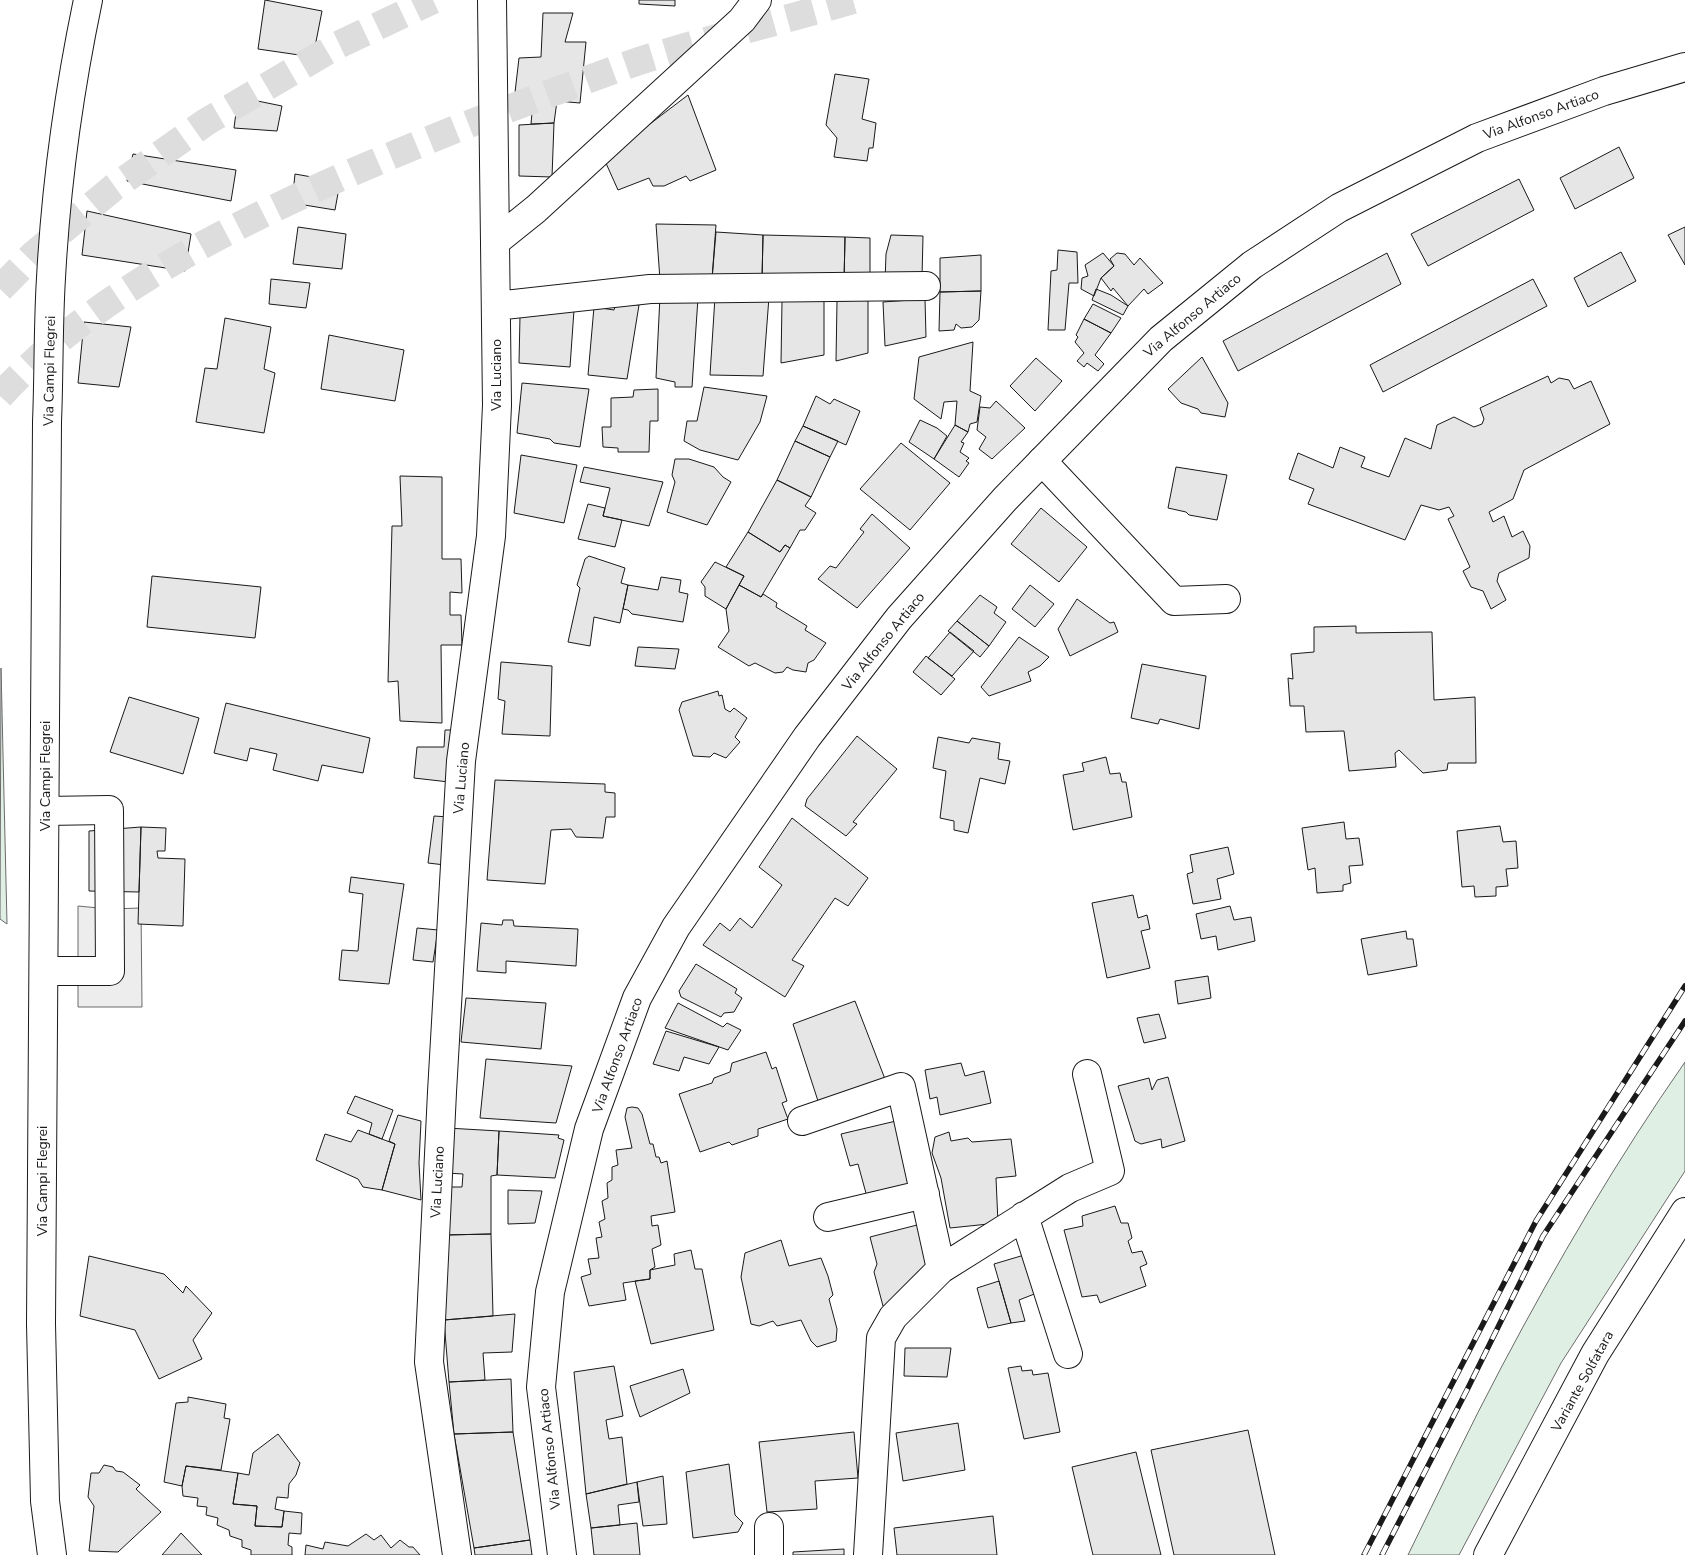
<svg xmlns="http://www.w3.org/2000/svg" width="1685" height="1555" font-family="'Nunito Sans',sans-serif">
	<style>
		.green { fill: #e0efe3; stroke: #6a6a6a }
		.parking { fill: #ededed; stroke: #6a6a6a }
		.building { fill: #e6e6e6; stroke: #1a1a1a }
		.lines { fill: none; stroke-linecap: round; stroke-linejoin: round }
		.minor-tunnel { stroke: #ddd; stroke-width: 28; stroke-dasharray: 28 14; stroke-linecap: butt }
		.minor-casing { stroke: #1a1a1a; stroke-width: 30 }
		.major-casing { stroke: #1a1a1a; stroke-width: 30 }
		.minor { stroke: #fff; stroke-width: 28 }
		.major { stroke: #fff; stroke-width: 28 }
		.rail-casing { stroke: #1a1a1a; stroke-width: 5.5 }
		.rail { stroke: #fff; stroke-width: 4; stroke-dasharray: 11; stroke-linecap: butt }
		.labels { text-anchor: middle; stroke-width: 4; stroke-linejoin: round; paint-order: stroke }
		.street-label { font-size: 14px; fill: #1a1a1a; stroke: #fff }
	</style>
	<rect width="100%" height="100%" fill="#fff"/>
	<path class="green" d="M 1,668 L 7,924 L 0,919 Z
		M 1685,1062 L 1685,1171 L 1561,1363 L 1459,1555 L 1408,1555 C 1439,1492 1469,1428 1502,1366 C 1557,1262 1618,1158 1685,1062 Z"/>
	<path class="parking" d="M 78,906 L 109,909 L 141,908 L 142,1007 L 78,1007 Z"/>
	<path class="building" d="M 265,0 L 322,11 L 313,57 L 258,49 Z
		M 639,0 L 675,0 L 675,6 L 639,4 Z
		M 543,13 L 573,13 L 565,42 L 586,42 L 580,103 L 557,101 L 554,123 L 531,124 L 533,101 L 514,101 L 519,58 L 541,57 Z
		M 835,74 L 869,79 L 862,119 L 876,123 L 873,148 L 869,148 L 867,161 L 834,157 L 837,138 L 826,125 Z
		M 688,95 L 716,170 L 690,181 L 686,176 L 664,186 L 653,186 L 649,178 L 618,190 L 605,161 L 642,130 Z
		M 238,97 L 282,106 L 277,131 L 234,128 Z
		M 554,123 L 552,177 L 519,176 L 519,125 Z
		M 1619,147 L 1634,178 L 1575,209 L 1560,178 Z
		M 133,154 L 236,170 L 231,201 L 127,181 Z
		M 295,174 L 340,182 L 335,210 L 292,203 Z
		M 1519,179 L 1534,210 L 1428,266 L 1411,234 Z
		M 87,211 L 191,234 L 185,271 L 82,255 Z
		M 656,224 L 716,225 L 712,279 L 660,280 Z
		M 298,227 L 346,234 L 342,269 L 293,264 Z
		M 1685,227 L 1685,265 L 1668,235 Z
		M 716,232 L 763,235 L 762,281 L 712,279 Z
		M 763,235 L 845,237 L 844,283 L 762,281 Z
		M 891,235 L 923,236 L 922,278 L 885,282 L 886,254 Z
		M 845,237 L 870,238 L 870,283 L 844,283 Z
		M 1058,250 L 1077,252 L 1078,283 L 1069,283 L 1065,330 L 1048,330 L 1051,271 L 1057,270 Z
		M 1621,252 L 1636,281 L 1588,307 L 1574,278 Z
		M 1103,253 L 1114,266 L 1101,278 L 1094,296 L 1081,289 L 1082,278 L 1088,276 L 1085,265 Z
		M 1117,253 L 1125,254 L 1134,265 L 1140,258 L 1163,283 L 1148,294 L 1144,289 L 1128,306 L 1113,288 L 1111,291 L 1101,278 L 1114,266 L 1110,259 Z
		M 1387,253 L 1401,284 L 1238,371 L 1223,341 Z
		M 981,255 L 981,291 L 940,292 L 940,258 Z
		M 271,279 L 310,283 L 306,308 L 269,304 Z
		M 1533,279 L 1547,306 L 1383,392 L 1370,365 Z
		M 1096,289 L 1111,295 L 1128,306 L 1123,315 L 1092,300 Z
		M 981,291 L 979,320 L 972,327 L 961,328 L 956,324 L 954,330 L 939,331 L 940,292 Z
		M 660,296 L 698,298 L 692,387 L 675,387 L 675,382 L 656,378 Z
		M 715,297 L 769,297 L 763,376 L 710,375 Z
		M 824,299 L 824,355 L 781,363 L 782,301 Z
		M 925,299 L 926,337 L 885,346 L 883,302 Z
		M 868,300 L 868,353 L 836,361 L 837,301 Z
		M 616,303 L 639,305 L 627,379 L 588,375 L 594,307 L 614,310 Z
		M 1093,304 L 1121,318 L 1111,333 L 1084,319 Z
		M 574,310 L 570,367 L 519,363 L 520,316 Z
		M 225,318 L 271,327 L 264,369 L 275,373 L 264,433 L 196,422 L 205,368 L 217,369 Z
		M 1084,319 L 1111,333 L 1095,355 L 1104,364 L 1098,371 L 1087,363 L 1084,367 L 1077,361 L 1084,353 L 1075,342 L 1078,337 L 1076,335 Z
		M 84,322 L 131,327 L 119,387 L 78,383 Z
		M 329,335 L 404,350 L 395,401 L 321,389 Z
		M 973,342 L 970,391 L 981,396 L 977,422 L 970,424 L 968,432 L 955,425 L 957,401 L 944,402 L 941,419 L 914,399 L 919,357 Z
		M 1202,357 L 1228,403 L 1225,417 L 1201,413 L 1198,409 L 1181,403 L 1168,389 Z
		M 1036,358 L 1062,381 L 1035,411 L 1010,386 Z
		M 1548,376 L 1551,383 L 1559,378 L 1569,380 L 1574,389 L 1591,381 L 1610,424 L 1524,470 L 1513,499 L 1489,512 L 1493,522 L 1504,516 L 1512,537 L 1523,531 L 1530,546 L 1529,558 L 1499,573 L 1497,581 L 1506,600 L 1491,609 L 1483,591 L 1471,587 L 1463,571 L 1470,567 L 1448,519 L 1454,516 L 1449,507 L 1439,510 L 1421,505 L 1405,540 L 1308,504 L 1314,489 L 1289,479 L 1298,453 L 1333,468 L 1340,447 L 1365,457 L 1361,467 L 1389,477 L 1405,438 L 1431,449 L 1437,425 L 1454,417 L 1474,427 L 1482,424 L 1484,419 L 1480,408 Z
		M 522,383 L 589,389 L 580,447 L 554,443 L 550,439 L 517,433 Z
		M 704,387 L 767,396 L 760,422 L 738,460 L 700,450 L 684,441 L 687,421 L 697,421 Z
		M 658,389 L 658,421 L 650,421 L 649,452 L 618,452 L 618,448 L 603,447 L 602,427 L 611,427 L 611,398 L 633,397 L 634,390 Z
		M 816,396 L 830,404 L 834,399 L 860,411 L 846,445 L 803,426 Z
		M 996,401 L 1025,428 L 992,459 L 979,449 L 986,437 L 977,430 L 980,407 L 990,408 Z
		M 920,420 L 937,428 L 947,436 L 934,459 L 909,442 Z
		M 955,425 L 968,432 L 961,442 L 964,443 L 960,452 L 969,458 L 966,461 L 969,463 L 959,477 L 934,459 Z
		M 803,426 L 838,441 L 830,457 L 795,441 Z
		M 795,441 L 830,457 L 811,497 L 777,480 Z
		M 901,443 L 950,483 L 910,530 L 860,489 Z
		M 521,455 L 577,465 L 564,523 L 514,513 Z
		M 675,459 L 689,459 L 714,467 L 723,477 L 731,482 L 707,525 L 667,512 L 675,482 L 672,475 Z
		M 584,467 L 663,482 L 649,526 L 603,516 L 610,488 L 580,482 Z
		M 1176,467 L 1227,475 L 1217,520 L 1189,515 L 1186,512 L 1168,508 Z
		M 400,476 L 442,477 L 442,559 L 461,559 L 462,593 L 450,592 L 450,615 L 461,615 L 462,645 L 441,645 L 442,723 L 400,721 L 398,681 L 388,682 L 392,526 L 402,526 Z
		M 777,480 L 811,497 L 805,506 L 816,513 L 805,530 L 800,530 L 790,548 L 785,545 L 780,552 L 748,532 Z
		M 588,504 L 605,508 L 603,516 L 622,520 L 615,547 L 578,539 Z
		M 1041,508 L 1087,547 L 1059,582 L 1011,544 Z
		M 872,514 L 910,548 L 857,608 L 818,579 L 830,566 L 836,568 L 864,532 L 860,529 Z
		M 748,532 L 780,552 L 785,545 L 790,548 L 761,597 L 739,585 L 744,576 L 726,567 Z
		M 589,556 L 625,568 L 621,583 L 628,585 L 620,623 L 594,617 L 590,646 L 568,642 L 580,588 L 577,585 L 585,559 Z
		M 715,562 L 744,576 L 726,609 L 705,596 L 705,587 L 701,582 Z
		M 152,576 L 261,587 L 255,638 L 147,627 Z
		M 661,577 L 681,580 L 679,592 L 688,594 L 683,622 L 632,614 L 628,610 L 623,609 L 628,585 L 658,590 Z
		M 739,585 L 761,597 L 763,594 L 777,603 L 776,607 L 807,626 L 805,630 L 826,643 L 814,660 L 808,663 L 806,672 L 793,670 L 787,667 L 783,672 L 775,673 L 755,663 L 749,666 L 718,647 L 729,631 L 726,609 Z
		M 1030,585 L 1054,604 L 1035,627 L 1012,609 Z
		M 980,595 L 997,607 L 994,613 L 1006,622 L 989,646 L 957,621 Z
		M 1077,599 L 1110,623 L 1114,622 L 1118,632 L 1070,656 L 1058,629 Z
		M 957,621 L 989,646 L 980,657 L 948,631 Z
		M 1356,626 L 1356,633 L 1432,632 L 1434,700 L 1475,697 L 1476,763 L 1448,763 L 1447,770 L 1423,773 L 1399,750 L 1395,753 L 1396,767 L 1349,771 L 1344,731 L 1306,732 L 1304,706 L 1290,706 L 1288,678 L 1293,679 L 1291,654 L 1314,652 L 1314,627 Z
		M 950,632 L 974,651 L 952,676 L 928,658 Z
		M 1019,637 L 1049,657 L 1040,666 L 1028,672 L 1031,681 L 989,696 L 981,687 Z
		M 638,647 L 679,649 L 675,669 L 635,666 Z
		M 926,656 L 955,679 L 941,695 L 913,672 Z
		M 501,662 L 552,666 L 550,736 L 502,734 L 505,701 L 498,699 Z
		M 1142,664 L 1206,676 L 1199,729 L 1160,719 L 1158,724 L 1131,718 Z
		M 718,691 L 719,696 L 722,695 L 725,709 L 730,712 L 734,708 L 747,718 L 735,737 L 740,742 L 726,758 L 714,753 L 710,757 L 693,756 L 679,710 L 682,702 Z
		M 129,697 L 199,718 L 183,774 L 110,752 Z
		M 226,703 L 370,738 L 363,773 L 322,765 L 318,781 L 273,770 L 277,754 L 250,748 L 247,761 L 214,753 Z
		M 445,730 L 453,730 L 449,782 L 414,778 L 417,747 L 444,747 Z
		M 857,736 L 897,769 L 853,822 L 857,824 L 846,836 L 805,806 L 807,799 Z
		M 938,737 L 969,743 L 972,738 L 1000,743 L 998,759 L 1010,761 L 1005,784 L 980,778 L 968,833 L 954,830 L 954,821 L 940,818 L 946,771 L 933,768 Z
		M 1106,757 L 1110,774 L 1120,773 L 1122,782 L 1126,782 L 1132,817 L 1073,830 L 1063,775 L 1084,771 L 1082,763 Z
		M 495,780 L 605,784 L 605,792 L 615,793 L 615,817 L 606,817 L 603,838 L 576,837 L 571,829 L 551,830 L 545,884 L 487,880 Z
		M 434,816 L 449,817 L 445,865 L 428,863 Z
		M 792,818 L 868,878 L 848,906 L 835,898 L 792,960 L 804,966 L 785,997 L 703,945 L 720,923 L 730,931 L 740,918 L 752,928 L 782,885 L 759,867 Z
		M 1344,822 L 1346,839 L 1359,838 L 1363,865 L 1349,866 L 1351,883 L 1343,885 L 1343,891 L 1317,893 L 1315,868 L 1308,870 L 1302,828 Z
		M 1500,826 L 1503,842 L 1516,841 L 1518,868 L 1506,869 L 1508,886 L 1496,887 L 1496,896 L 1475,897 L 1474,886 L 1462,887 L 1457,831 Z
		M 141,827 L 166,828 L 165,851 L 157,851 L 158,858 L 185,859 L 183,926 L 138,924 Z
		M 141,827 L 139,892 L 89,891 L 89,831 Z
		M 1228,847 L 1234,874 L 1217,879 L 1221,899 L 1193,904 L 1187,874 L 1193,872 L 1190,855 Z
		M 351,877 L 404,884 L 389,984 L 339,980 L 342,950 L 358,951 L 363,894 L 349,892 Z
		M 1133,895 L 1138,918 L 1147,915 L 1150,929 L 1141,931 L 1150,968 L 1107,978 L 1092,903 Z
		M 1230,906 L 1234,920 L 1251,917 L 1255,941 L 1218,950 L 1216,936 L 1201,939 L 1196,914 Z
		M 503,920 L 513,920 L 514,926 L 578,929 L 576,966 L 506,961 L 506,973 L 477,971 L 481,923 L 502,925 Z
		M 417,928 L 438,930 L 433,962 L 413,960 Z
		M 1406,931 L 1407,939 L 1413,939 L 1417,966 L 1368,975 L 1361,939 Z
		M 696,964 L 737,989 L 735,993 L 742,998 L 734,1012 L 724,1013 L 721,1017 L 681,997 L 679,991 Z
		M 1208,976 L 1211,998 L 1178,1004 L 1175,981 Z
		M 466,998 L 546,1003 L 541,1049 L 461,1042 Z
		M 855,1001 L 885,1079 L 818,1101 L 793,1024 Z
		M 678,1003 L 723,1027 L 727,1023 L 741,1030 L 728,1050 L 665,1028 Z
		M 1159,1014 L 1166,1038 L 1144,1043 L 1137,1018 Z
		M 666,1031 L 719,1047 L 709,1064 L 684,1057 L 679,1071 L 653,1064 Z
		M 766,1052 L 772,1069 L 776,1067 L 787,1101 L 782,1103 L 788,1119 L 758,1129 L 758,1136 L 732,1145 L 729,1142 L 700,1152 L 679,1094 L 712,1083 L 714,1078 L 730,1072 L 732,1063 Z
		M 486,1059 L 572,1066 L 556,1123 L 480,1118 Z
		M 961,1063 L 965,1076 L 984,1071 L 991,1103 L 940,1115 L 937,1097 L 930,1099 L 925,1070 Z
		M 1168,1077 L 1185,1141 L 1162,1148 L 1161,1139 L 1141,1144 L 1135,1141 L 1118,1086 L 1149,1078 L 1152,1090 L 1157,1080 Z
		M 355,1096 L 393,1110 L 382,1139 L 369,1134 L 372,1123 L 347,1113 Z
		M 632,1107 L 638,1108 L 642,1114 L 650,1144 L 653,1144 L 656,1157 L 659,1157 L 661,1163 L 667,1161 L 675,1212 L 651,1216 L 652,1226 L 658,1225 L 661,1245 L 652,1249 L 655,1267 L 650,1270 L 650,1279 L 623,1283 L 626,1300 L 589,1306 L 581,1277 L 591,1274 L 588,1259 L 599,1258 L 596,1238 L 602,1237 L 599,1222 L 605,1219 L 602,1201 L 608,1198 L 607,1183 L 612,1180 L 612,1167 L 618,1165 L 616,1150 L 632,1148 L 625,1117 L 627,1108 Z
		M 398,1115 L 421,1121 L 419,1163 L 421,1200 L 382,1190 L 395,1144 L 389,1141 Z
		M 896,1121 L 912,1186 L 867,1197 L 858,1164 L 850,1166 L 841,1134 Z
		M 447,1128 L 499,1131 L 497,1175 L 491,1176 L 491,1234 L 445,1235 L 445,1187 L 462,1187 L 463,1174 L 446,1173 Z
		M 358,1130 L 395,1144 L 382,1190 L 363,1187 L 358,1179 L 316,1160 L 325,1134 L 351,1142 Z
		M 499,1131 L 559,1135 L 558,1138 L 564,1140 L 555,1178 L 497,1175 Z
		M 949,1132 L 951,1141 L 968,1138 L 972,1142 L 1011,1139 L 1016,1176 L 996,1178 L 998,1223 L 950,1228 L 941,1178 L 932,1153 L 935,1137 Z
		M 508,1190 L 542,1191 L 535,1223 L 508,1224 Z
		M 1115,1206 L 1121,1223 L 1128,1223 L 1132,1238 L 1128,1241 L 1132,1253 L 1142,1251 L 1147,1264 L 1140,1267 L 1146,1286 L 1100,1303 L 1097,1295 L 1082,1297 L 1064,1230 L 1083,1226 L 1082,1216 Z
		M 921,1224 L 932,1264 L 904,1300 L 883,1306 L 874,1272 L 877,1264 L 870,1237 Z
		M 491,1234 L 493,1316 L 444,1320 L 445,1235 Z
		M 781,1240 L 789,1266 L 821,1258 L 828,1276 L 833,1295 L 829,1299 L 837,1329 L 836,1341 L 817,1347 L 811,1341 L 801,1320 L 777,1326 L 773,1321 L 759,1326 L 751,1324 L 741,1277 L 745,1253 Z
		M 691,1250 L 695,1269 L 702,1269 L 714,1330 L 651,1344 L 635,1281 L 650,1279 L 650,1270 L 675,1265 L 674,1254 Z
		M 1031,1253 L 1042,1291 L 1019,1300 L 1025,1321 L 1011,1323 L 994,1264 Z
		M 89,1256 L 164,1274 L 183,1293 L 186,1286 L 212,1313 L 193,1340 L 202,1359 L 159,1379 L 135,1330 L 80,1316 Z
		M 999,1281 L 1011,1323 L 988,1328 L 977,1288 Z
		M 515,1314 L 512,1352 L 483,1353 L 485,1380 L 449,1382 L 444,1320 Z
		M 905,1348 L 951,1348 L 947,1377 L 904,1376 Z
		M 614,1366 L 623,1416 L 606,1420 L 609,1439 L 622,1437 L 627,1484 L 586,1494 L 574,1372 Z
		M 1021,1366 L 1022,1371 L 1032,1370 L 1033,1375 L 1048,1373 L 1060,1432 L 1024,1439 L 1008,1368 Z
		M 683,1369 L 690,1393 L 640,1417 L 636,1406 L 630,1386 Z
		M 511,1379 L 513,1432 L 454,1434 L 449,1382 Z
		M 188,1397 L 226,1404 L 224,1418 L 230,1419 L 221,1470 L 186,1466 L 182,1486 L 164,1482 L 176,1403 L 188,1402 Z
		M 958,1423 L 965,1470 L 903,1481 L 896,1433 Z
		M 1248,1430 L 1275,1555 L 1174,1555 L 1151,1450 Z
		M 513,1432 L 530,1540 L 474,1548 L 454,1434 Z
		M 854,1432 L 858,1478 L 815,1481 L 817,1509 L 767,1512 L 759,1442 Z
		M 278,1434 L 300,1463 L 296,1475 L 289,1484 L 288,1498 L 277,1497 L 275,1509 L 284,1511 L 282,1527 L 255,1526 L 257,1506 L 233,1504 L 238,1473 L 249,1475 L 253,1453 Z
		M 1136,1452 L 1161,1555 L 1093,1555 L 1072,1467 Z
		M 729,1464 L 735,1515 L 743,1523 L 738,1532 L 693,1538 L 686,1472 Z
		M 104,1465 L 113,1467 L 116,1471 L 123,1472 L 140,1485 L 136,1489 L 161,1512 L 118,1552 L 89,1551 L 94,1506 L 88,1497 L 91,1473 L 99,1473 Z
		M 186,1466 L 238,1473 L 233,1504 L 257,1506 L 255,1526 L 282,1527 L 284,1511 L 302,1513 L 301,1534 L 289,1533 L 288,1545 L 292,1547 L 292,1555 L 251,1555 L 251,1550 L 242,1547 L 242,1540 L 230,1536 L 229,1530 L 217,1525 L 218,1518 L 206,1515 L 207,1507 L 197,1506 L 198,1498 L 183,1496 L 182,1486 Z
		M 663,1476 L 667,1524 L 643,1526 L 637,1482 Z
		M 637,1482 L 639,1502 L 618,1505 L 620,1525 L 591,1528 L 586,1494 Z
		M 993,1516 L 997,1555 L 897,1555 L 894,1528 Z
		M 637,1523 L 640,1555 L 594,1555 L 591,1528 Z
		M 181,1533 L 202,1555 L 162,1555 Z
		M 366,1534 L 374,1540 L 381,1535 L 391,1548 L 400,1540 L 409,1547 L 413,1547 L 420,1555 L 305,1555 L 306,1545 L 323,1549 L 325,1542 L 348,1546 Z
		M 530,1540 L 532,1555 L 475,1555 L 474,1548 Z
		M 844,1549 L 844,1555 L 793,1555 L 793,1552 Z"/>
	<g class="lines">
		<path class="minor-tunnel" d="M 0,289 L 33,255 L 113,188 L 206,122 L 336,46 L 433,0
			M 0,396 C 87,301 210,237 326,184 C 404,149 484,117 565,88 C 595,77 625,65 655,56 C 720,36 787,19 853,0"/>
		<g class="minor-casing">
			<path id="minor" d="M 495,242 L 536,209 L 742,20 L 757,0
				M 496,306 L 650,289 L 926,286
				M 1042,461 L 1174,601 L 1226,599
				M 44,971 L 110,971 L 109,810 L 45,811
				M 802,1121 L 901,1087 L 941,1269
				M 1024,1216 L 1068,1354
				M 828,1217 L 925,1194
				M 457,1555 L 429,1362 L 442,1092 L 461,761 L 491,536 L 497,405 L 492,0
				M 769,1555 L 769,1527
				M 868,1555 L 881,1338 L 893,1317 L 941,1269 L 1070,1188 L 1110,1171 L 1087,1074"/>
		</g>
		<g class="major-casing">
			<path id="major" d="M 52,1555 L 45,1501 L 41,1324 L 47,422 C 49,374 48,326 51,278 C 56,185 69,91 88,0
				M 562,1555 L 541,1387 L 550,1292 L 589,1129 L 637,998 L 676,927 L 807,737 L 899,618 L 1005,499 L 1161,339 L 1252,265 L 1339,208 L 1477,138 L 1604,91 L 1685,67
				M 1488,1555 L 1595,1354 L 1685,1212"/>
		</g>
		<use href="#minor" class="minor"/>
		<use href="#major" class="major"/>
		<g class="rail-casing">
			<path id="rail" d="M 1364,1555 L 1536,1221 L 1685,986
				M 1382,1555 L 1467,1390 L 1543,1236 L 1685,1021"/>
		</g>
		<use href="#rail" class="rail"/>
	</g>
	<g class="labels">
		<g class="street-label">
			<text transform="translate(1541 114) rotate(-20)" y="5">Via Alfonso Artiaco</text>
			<text transform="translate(1192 315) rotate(-40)" y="5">Via Alfonso Artiaco</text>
			<text transform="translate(49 371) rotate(-89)" y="5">Via Campi Flegrei</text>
			<text transform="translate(496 375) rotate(-90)" y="5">Via Luciano</text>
			<text transform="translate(883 641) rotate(-51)" y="5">Via Alfonso Artiaco</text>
			<text transform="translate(45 776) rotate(-90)" y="5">Via Campi Flegrei</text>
			<text transform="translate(461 778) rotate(-85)" y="5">Via Luciano</text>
			<text transform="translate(617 1055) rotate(-70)" y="5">Via Alfonso Artiaco</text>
			<text transform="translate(42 1181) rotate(-90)" y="5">Via Campi Flegrei</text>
			<text transform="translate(437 1182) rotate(-87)" y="5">Via Luciano</text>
			<text transform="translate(1582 1381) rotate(-61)" y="5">Variante Solfatara</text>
			<text transform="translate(549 1449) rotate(-96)" y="5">Via Alfonso Artiaco</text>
		</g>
	</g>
</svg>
